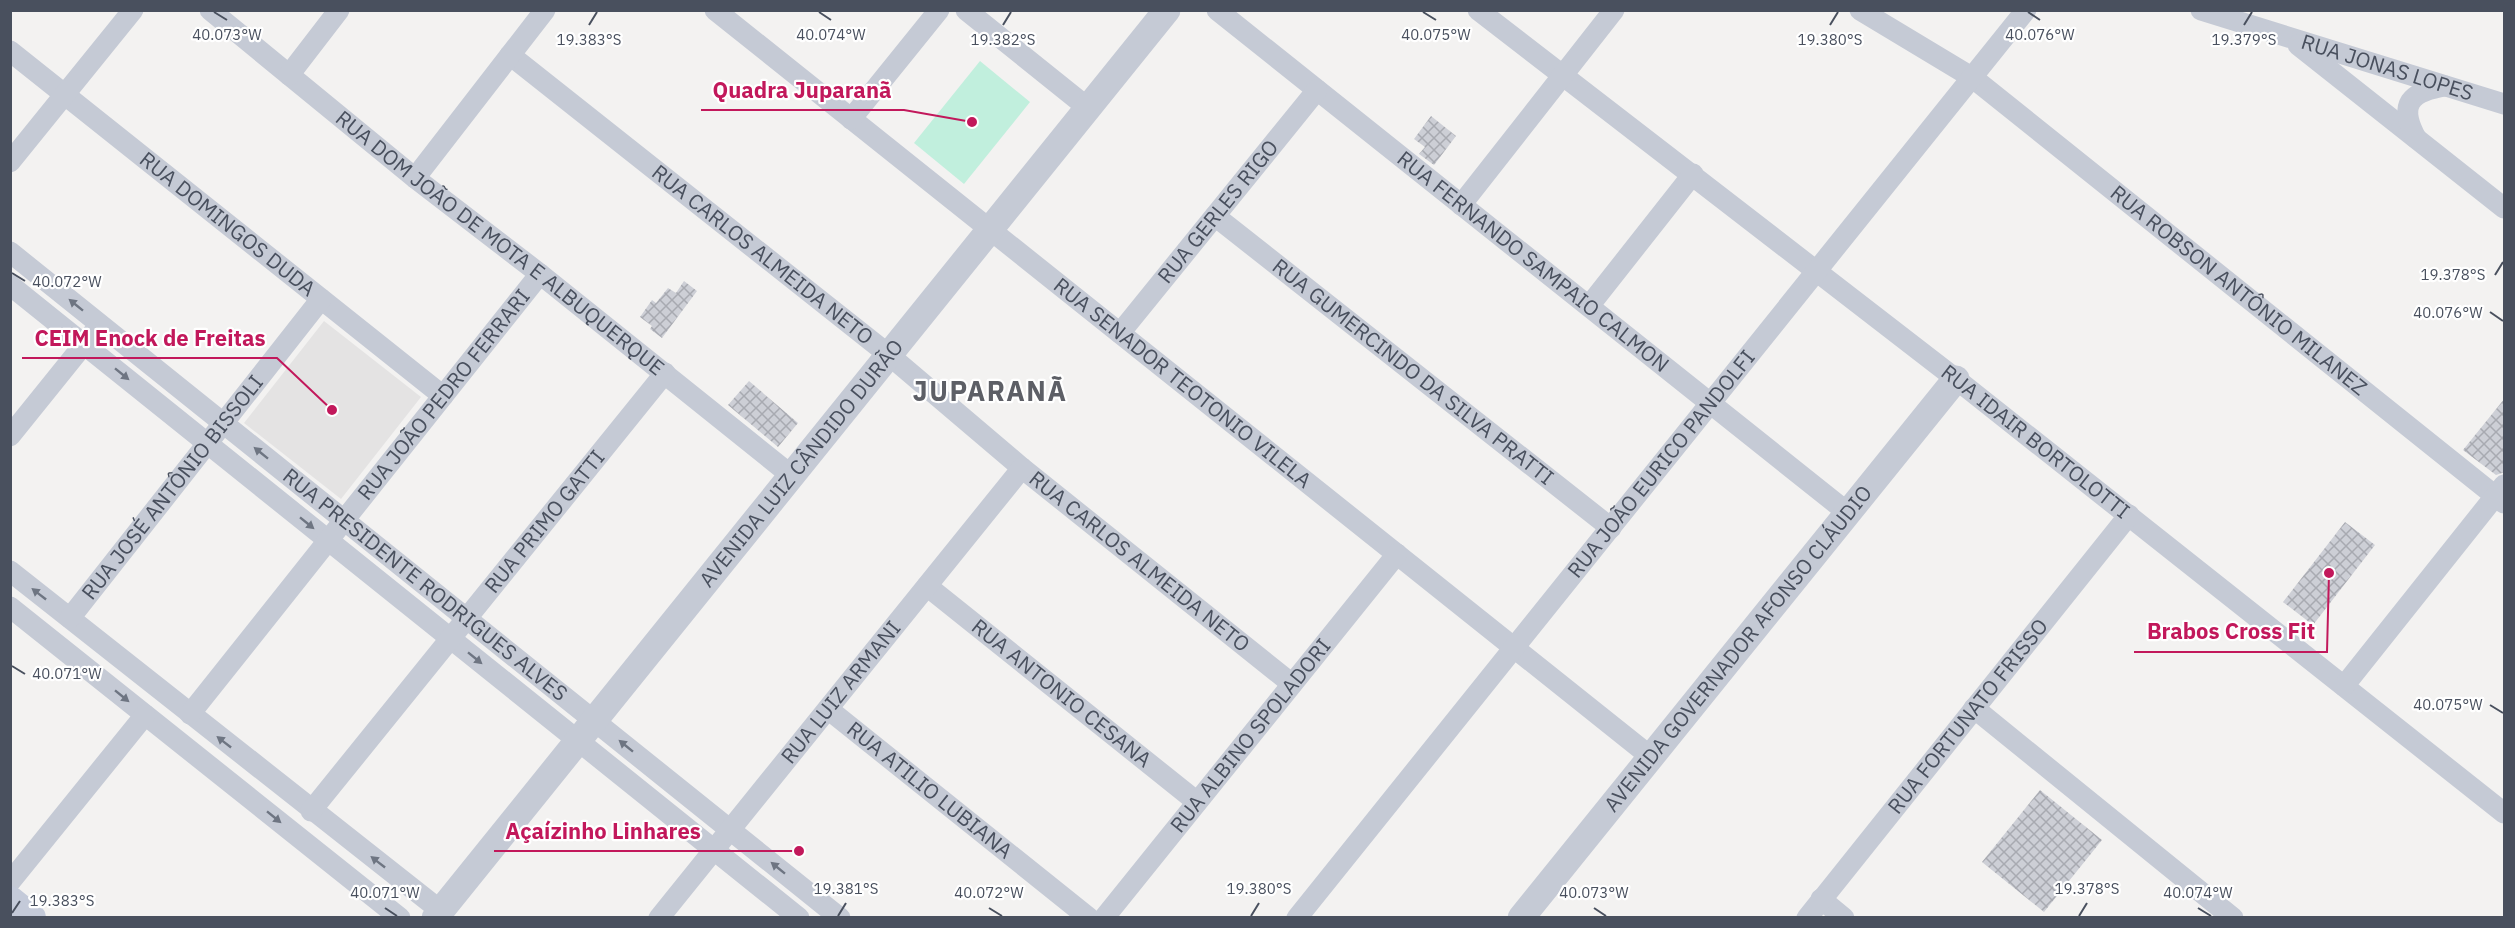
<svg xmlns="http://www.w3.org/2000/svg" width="2515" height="928" font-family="'IBM Plex Sans',sans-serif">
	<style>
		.education { fill: #e4e3e3 }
		.pitch { fill: #c1efdd }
		.building { fill: url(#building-cross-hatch) }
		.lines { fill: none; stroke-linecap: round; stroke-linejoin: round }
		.minor { stroke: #c5cad5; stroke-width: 21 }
		.tertiary { stroke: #c5cad5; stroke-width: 27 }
		.secondary { stroke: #c4cad9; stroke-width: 30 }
		.oneway { fill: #6e7582 }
		.ticks { fill: none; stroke: #49505e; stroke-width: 2 }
		.labels { text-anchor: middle; stroke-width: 4.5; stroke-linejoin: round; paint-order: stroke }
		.street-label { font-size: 21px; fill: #49505e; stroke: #fff }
		.district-label { font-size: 27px; font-weight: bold; letter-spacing: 1.5px; fill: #5d5f66; stroke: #fff }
		.ticks-label { font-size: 15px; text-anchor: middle; fill: #49505e; stroke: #fff; stroke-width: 4.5; stroke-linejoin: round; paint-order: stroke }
		.leader { fill: none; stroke: #c2185b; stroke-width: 2 }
		.callout-dot { fill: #c2185b; stroke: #fff; stroke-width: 2 }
		.callout-label { font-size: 22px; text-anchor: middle; font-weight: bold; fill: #c2185b; stroke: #fff; stroke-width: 4.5; stroke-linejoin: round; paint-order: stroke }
	</style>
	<defs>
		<pattern id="building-cross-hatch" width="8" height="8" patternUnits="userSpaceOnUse" patternTransform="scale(1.5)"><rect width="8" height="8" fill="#cdcfd6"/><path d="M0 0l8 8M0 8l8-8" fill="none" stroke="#a8aab1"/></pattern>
	</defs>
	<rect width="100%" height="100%" fill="#f3f2f1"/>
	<path class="education" d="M 324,321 L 421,397 L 341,499 L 244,423 Z"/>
	<path class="pitch" d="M 980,61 L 1030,102 L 964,184 L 914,143 Z"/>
	<path class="building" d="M 1431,116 L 1456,136 L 1434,165 L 1419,154 L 1425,147 L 1414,139 Z
		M 684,281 L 697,291 L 662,338 L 650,329 L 652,326 L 640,317 L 652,300 L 656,303 L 668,288 L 676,293 Z
		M 749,381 L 798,423 L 778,447 L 728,405 Z
		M 2505,398 L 2505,472 L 2496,475 L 2463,450 Z
		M 2345,522 L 2375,545 L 2313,625 L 2283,602 Z
		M 2040,790 L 2102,840 L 2044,912 L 1982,862 Z"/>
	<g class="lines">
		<g class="minor">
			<path id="s1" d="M 210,10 L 415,178 L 540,274 L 792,476"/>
			<path id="s2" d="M 715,10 L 1651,757"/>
			<path d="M 966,10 L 1088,108"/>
			<path id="s3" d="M 1217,10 L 1848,513"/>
			<path id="s4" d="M 1478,10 L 1956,379 L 2504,813"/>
			<path id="s5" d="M 1860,10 L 1973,78 L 2504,503"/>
			<path id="s6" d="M 2201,10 L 2504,104"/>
			<path d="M 2298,45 L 2504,208"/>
			<path id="s7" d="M 10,51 L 443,396"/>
			<path id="s8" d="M 510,55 L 889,355 L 1022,468 L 1292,684"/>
			<path d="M 289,75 L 339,10"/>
			<path d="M 851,119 L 939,10"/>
			<path d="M 2416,138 C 2398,104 2410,92 2445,86"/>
			<path d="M 10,162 L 133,10"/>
			<path d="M 415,178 L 545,10"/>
			<path d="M 1461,205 L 1614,10"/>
			<path id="s9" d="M 1215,216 L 1611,528"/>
			<path id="s10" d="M 10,252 L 840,918"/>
			<path d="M 10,285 L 799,918"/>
			<path d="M 1589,306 L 1693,174"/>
			<path id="s11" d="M 1120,333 L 1317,90"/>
			<path d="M 10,436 L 93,333"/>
			<path d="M 10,571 L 441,911"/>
			<path id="s12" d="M 927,586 L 1197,802"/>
			<path d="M 10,607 L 400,918"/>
			<path id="s13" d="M 70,618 L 321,299"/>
			<path d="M 2344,686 L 2504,485"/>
			<path d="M 1974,708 L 2233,918"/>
			<path id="s14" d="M 828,709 L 1089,918"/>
			<path id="s15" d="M 190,714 L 540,274"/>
			<path id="s16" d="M 311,811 L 665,373"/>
			<path d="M 10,882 L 145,715"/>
			<path d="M 1821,899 L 1844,918"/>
			<path id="s17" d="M 659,918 L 1022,468"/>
			<path id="s18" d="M 1104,918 L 1397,554"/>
			<path id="s19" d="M 1297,918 L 2026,10"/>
			<path id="s20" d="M 1807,918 L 2129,515"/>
		</g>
		<g class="tertiary">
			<path id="s21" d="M 435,918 L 1167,10"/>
			<path id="s22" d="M 1521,918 L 1956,379"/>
		</g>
		<path class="secondary" d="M 10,901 L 31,918"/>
	</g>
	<defs><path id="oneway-solid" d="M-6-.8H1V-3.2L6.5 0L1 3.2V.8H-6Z" transform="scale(1.5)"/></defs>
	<g class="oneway">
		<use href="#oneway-solid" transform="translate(76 305) rotate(-141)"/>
		<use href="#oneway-solid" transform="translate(122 374) rotate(39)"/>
		<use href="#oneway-solid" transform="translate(261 453) rotate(-141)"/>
		<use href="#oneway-solid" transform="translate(307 523) rotate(39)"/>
		<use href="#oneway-solid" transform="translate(39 594) rotate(-142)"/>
		<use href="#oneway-solid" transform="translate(475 658) rotate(39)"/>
		<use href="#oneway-solid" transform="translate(122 696) rotate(39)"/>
		<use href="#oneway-solid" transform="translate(224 742) rotate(-142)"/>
		<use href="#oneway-solid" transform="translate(626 746) rotate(-141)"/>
		<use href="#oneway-solid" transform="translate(274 817) rotate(39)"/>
		<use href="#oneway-solid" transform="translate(378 862) rotate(-142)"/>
		<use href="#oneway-solid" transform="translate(778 868) rotate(-141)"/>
	</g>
	<path class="ticks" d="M 214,12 L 227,20M 819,12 L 831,20M 1423,12 L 1436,20M 2028,12 L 2040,20M 589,25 L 597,12M 1003,25 L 1011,12M 1830,25 L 1838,12M 2244,25 L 2252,12M 12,273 L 25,281M 2495,275 L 2503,262M 2490,312 L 2503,321M 12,666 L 25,674M 2490,705 L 2503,713M 385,908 L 397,916M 989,908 L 1002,916M 1594,908 L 1606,916M 2198,908 L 2211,916M 12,913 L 20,901M 838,916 L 846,903M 1251,916 L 1259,903M 2079,916 L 2087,903"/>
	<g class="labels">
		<g class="street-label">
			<text dy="7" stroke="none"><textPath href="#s6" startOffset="195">RUA JONAS LOPES</textPath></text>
			<text dy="7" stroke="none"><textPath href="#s11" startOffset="156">RUA GERLES RIGO</textPath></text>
			<text dy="7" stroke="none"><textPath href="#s7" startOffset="278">RUA DOMINGOS DUDA</textPath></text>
			<text dy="7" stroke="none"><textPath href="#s1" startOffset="372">RUA DOM JOÃO DE MOTA E ALBUQUERQUE</textPath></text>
			<text dy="7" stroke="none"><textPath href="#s8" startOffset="322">RUA CARLOS ALMEIDA NETO</textPath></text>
			<text dy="7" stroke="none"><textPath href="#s3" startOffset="404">RUA FERNANDO SAMPAIO CALMON</textPath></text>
			<text dy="7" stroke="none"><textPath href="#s5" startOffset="472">RUA ROBSON ANTÔNIO MILANEZ</textPath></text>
			<text dy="7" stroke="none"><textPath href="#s9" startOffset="252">RUA GUMERCINDO DA SILVA PRATTI</textPath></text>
			<text dy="7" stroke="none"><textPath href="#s2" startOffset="598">RUA SENADOR TEOTONIO VILELA</textPath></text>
			<text dy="7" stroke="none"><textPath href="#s15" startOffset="408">RUA JOÃO PEDRO FERRARI</textPath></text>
			<text dy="7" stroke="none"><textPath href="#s4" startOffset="705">RUA IDAIR BORTOLOTTI</textPath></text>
			<text dy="7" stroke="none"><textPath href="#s21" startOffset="584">AVENIDA LUIZ CÂNDIDO DURÃO</textPath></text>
			<text dy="7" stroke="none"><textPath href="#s19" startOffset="582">RUA JOÃO EURICO PANDOLFI</textPath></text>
			<text dy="7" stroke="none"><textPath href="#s13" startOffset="166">RUA JOSÉ ANTÔNIO BISSOLI</textPath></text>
			<text dy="7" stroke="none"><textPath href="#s16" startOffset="372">RUA PRIMO GATTI</textPath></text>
			<text dy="7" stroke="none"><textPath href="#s8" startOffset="808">RUA CARLOS ALMEIDA NETO</textPath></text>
			<text dy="7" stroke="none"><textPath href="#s10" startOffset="532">RUA PRESIDENTE RODRIGUES ALVES</textPath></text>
			<text dy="7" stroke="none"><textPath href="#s22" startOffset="346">AVENIDA GOVERNADOR AFONSO CLÁUDIO</textPath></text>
			<text dy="7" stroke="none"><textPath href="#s17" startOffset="290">RUA LUIZ ARMANI</textPath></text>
			<text dy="7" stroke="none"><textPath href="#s12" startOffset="172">RUA ANTONIO CESANA</textPath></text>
			<text dy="7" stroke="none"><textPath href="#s20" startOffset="258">RUA FORTUNATO FRISSO</textPath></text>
			<text dy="7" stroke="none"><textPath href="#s18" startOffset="234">RUA ALBINO SPOLADORI</textPath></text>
			<text dy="7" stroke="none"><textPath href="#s14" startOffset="130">RUA ATILIO LUBIANA</textPath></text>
		</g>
		<g class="district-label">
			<text x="990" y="401">JUPARANÃ</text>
		</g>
	</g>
	<g class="ticks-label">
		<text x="227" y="40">40.073°W</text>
		<text x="1436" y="40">40.075°W</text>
		<text x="2040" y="40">40.076°W</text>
		<text x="831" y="40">40.074°W</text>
		<text x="589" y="45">19.383°S</text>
		<text x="2244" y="45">19.379°S</text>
		<text x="1003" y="45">19.382°S</text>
		<text x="1830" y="45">19.380°S</text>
		<text x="2453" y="280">19.378°S</text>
		<text x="67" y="287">40.072°W</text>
		<text x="2448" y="318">40.076°W</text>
		<text x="67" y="679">40.071°W</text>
		<text x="2448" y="710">40.075°W</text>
		<text x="846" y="894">19.381°S</text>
		<text x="1259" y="894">19.380°S</text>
		<text x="2087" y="894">19.378°S</text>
		<text x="385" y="898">40.071°W</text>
		<text x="989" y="898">40.072°W</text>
		<text x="1594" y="898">40.073°W</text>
		<text x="2198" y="898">40.074°W</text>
		<text x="62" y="906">19.383°S</text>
	</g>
	<path class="leader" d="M972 122L904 110H701M332 410L277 358H22M2329 573L2327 652H2134M799 851L713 851H494"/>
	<g class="callout-dot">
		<circle cx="972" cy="122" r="6"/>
		<circle cx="332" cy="410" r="6"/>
		<circle cx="2329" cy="573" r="6"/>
		<circle cx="799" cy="851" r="6"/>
	</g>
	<g class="callout-label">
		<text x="802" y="98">Quadra Juparanã</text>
		<text x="150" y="346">CEIM Enock de Freitas</text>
		<text x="2231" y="639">Brabos Cross Fit</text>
		<text x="603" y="839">Açaízinho Linhares</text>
	</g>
	<rect width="2515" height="928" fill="none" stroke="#49505e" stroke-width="24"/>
</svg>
